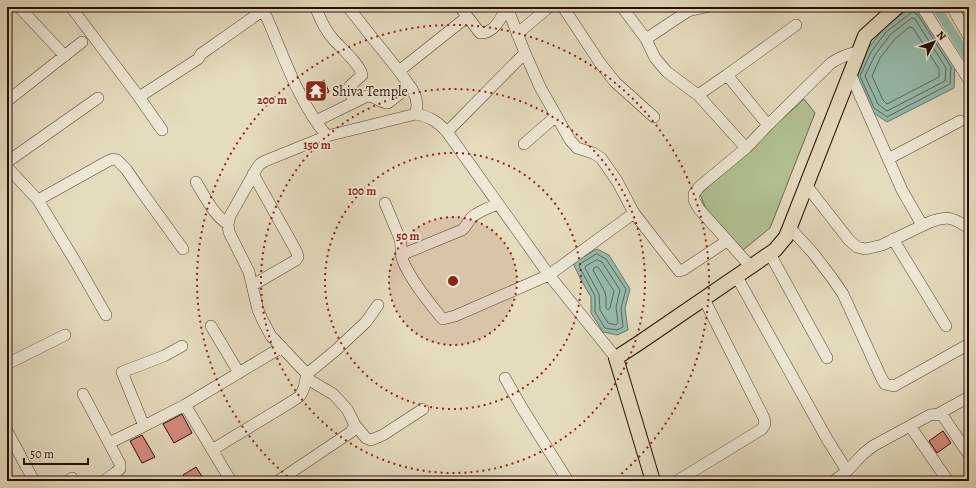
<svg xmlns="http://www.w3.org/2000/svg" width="976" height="488" font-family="Alegreya,serif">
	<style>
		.green { fill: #b2c193; stroke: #6c684c }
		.water { fill: #96bcad; stroke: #6a7769 }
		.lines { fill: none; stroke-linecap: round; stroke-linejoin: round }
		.shore { stroke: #5e6658; stroke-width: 1 }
		.canal { stroke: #96bcad; stroke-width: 9 }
		.building { fill: #d88c80; stroke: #270f04 }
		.minor-casing { stroke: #564232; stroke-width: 12 }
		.major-casing { stroke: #270f04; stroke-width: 16 }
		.minor { stroke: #eee8d5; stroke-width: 11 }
		.major { stroke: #e5dbbe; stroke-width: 14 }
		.ring { fill: none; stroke: #8f2418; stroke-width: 2; stroke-dasharray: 2 4 }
		.labels { text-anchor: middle; stroke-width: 3.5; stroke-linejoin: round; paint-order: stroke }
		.poi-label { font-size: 14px; fill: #270f04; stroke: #eee8d5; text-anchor: start }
		.centre { fill: #8f2418; stroke: #eee8d5; stroke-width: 2 }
		.ring-label { font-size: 12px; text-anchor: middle; font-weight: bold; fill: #8f2418; stroke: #eee8d5; stroke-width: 3.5; stroke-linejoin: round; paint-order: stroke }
	</style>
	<rect width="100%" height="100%" fill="#e5dbbe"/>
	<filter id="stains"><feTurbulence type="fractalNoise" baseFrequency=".005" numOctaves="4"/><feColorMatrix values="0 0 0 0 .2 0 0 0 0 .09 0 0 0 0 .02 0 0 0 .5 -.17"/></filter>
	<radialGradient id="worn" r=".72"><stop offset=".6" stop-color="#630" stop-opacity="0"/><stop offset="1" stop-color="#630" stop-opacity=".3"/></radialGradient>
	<path class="green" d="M 804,99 L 815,113 L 770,228 L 743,250 L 706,209 L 700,194 Z"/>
	<path class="water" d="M 911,7 L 920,11 L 955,66 L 954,88 L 887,122 L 871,111 L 855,77 L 867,50 L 883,29 Z
		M 597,249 L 609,255 L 630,289 L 625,308 L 628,330 L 617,335 L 603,332 L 591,313 L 591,297 L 581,280 L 573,263 Z"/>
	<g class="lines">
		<path class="shore" d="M 913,12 L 918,15 L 951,67 L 950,84 L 887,117 L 874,108 L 860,76 L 871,52 L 886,32 L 911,13 Z
			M 912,18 L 915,19 L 946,68 L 945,81 L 887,111 L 878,104 L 865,76 L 875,55 L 890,35 Z
			M 910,27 L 913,28 L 939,69 L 939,77 L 887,104 L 883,100 L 872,76 L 880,58 L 894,40 Z
			M 597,254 L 606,259 L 626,289 L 621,308 L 623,327 L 617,330 L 605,328 L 595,312 L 595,296 L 579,266 L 580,264 Z
			M 597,260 L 602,262 L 620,290 L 616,307 L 618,323 L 616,325 L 608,323 L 600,310 L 599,294 L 585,268 L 586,266 Z
			M 597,267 L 599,268 L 614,291 L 610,308 L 608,310 L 606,308 L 606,297 L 605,292 L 593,270 L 594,268 Z"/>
		<path class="canal" d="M 936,7 L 969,59"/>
	</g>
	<path class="building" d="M 324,80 L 329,92 L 311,100 L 305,88 Z
		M 182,414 L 192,433 L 174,443 L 163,424 Z
		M 943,431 L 951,443 L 937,453 L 929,441 Z
		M 142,435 L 155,457 L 142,463 L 130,441 Z
		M 196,467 L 205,481 L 186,481 L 183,475 Z"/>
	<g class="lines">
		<g class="minor-casing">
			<path id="minor" d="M 19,7 L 65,56
				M 71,7 L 139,97
				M 260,7 L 267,18 C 284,57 299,103 327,136
				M 319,7 L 317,11 C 321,21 326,31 333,39 C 341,48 360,64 362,75 L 350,86 L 348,89 L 354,102
				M 348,7 L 371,36 L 399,71 L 412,89 L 416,98 L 417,105 L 416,114
				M 460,7 L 480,33 C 494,34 501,18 507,7
				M 507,7 L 525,53 L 540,87 L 570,140 L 577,148 L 593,153 L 601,158 L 617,181 L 634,213 L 679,271 L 683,270 L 727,241
				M 563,7 L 600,63 L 615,82 L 654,117
				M 622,7 L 646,39 L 688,11 L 706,7
				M 922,7 L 969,80
				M 952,7 L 969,37
				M 796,25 L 727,75 L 768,125 L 831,63 C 840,57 848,54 858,52
				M 517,34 L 549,7
				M 646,39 L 655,58 L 667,72 L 698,95
				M 399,71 L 467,17
				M 850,73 L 902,190 L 922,225
				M 727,75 L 698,95 L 746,148
				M 7,101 L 82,42
				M 316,121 L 367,96 C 375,96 380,103 388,103 L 410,86
				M 162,130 L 139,97 L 198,59 L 201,54 L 262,11
				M 447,132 L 525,53
				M 524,144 L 556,116
				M 888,159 L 960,121
				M 7,162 L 98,98
				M 7,167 L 38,200 L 78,266 L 106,315
				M 196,182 C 204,195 215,217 228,224
				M 806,185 L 849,240 L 857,247 L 865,249 L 874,247 L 882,245 L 930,222 C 949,215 952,218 969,228
				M 38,200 L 108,161 L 113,159 L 117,160 L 126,169 L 139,188 L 183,249
				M 385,203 L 400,239 C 402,247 400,254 403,261 C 410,279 428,301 440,316 L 443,319 L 455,316 L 549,275 L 634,213
				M 790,228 L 813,253 L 832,278 L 843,294 L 881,377 L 885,384 L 894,386 L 969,344
				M 893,239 L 946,326
				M 770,254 L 827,358
				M 401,255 L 462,230 C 467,226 468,221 472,217 C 479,211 490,207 498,204
				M 751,267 L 699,209 L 694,200 L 694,194 L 699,187 L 746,148 L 768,125
				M 737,277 L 827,439 L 847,471
				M 253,285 L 296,260 L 298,257 L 297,253 L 294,247 L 253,174
				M 211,326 L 239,373
				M 7,364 L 65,335
				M 307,374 L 271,336 L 263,321 L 258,310 L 249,272 L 229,232 L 228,224 L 230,216 L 257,168 L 260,164 L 265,161 L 327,136 L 416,114 C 430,117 437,121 447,132 L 549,275 L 616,358
				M 505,378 L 522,408 L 568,481
				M 83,394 L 109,443 L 144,426 L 185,405
				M 938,414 L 969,397
				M 355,425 L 366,438 L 371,440 L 383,435 L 423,409
				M 144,426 L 122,372 L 164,356 L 182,346
				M 910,426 L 948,481
				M 7,431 L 34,481
				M 212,450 L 291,402 L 300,396 L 304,388 L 307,374 L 335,351 L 366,322 L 378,305
				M 68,481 L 72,478
				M 104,481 L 115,473 L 120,469 L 120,464 L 109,443
				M 231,481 L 185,405 L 282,347
				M 278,481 L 351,432 L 355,425 L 347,409 L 333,394 L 306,378
				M 677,481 L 762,429 L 765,424 L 764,418 L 704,299
				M 834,481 L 847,471 L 863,454 L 873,446 L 930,415 C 935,414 938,414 943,416 L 969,455"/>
		</g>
		<g class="major-casing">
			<path id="major" d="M 653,481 L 616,358 L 639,343 L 775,250 L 786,237 L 865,36 L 897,7"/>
		</g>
		<use href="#minor" class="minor"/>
		<use href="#major" class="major"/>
	</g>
	<circle cx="453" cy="281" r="64" fill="#8f2418" fill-opacity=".12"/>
	<g class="ring">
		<circle cx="453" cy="281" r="64"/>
		<circle cx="453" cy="281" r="128"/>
		<circle cx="453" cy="281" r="192"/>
		<path d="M292 480A256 256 0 1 1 614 480"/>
	</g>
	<defs>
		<g id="temple-square" transform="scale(1.15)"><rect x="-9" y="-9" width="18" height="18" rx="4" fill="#8f2418" stroke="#eee8d5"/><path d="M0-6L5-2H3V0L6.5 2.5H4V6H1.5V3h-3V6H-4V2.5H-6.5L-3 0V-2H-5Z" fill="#fff"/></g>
	</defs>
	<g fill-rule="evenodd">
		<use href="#temple-square" x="316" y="91"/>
	</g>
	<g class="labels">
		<g class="poi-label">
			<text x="332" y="96">Shiva Temple</text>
		</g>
	</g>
	<circle cx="453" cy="281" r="6" class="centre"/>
	<g class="ring-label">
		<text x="272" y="104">200 m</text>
		<text x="317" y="149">150 m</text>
		<text x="362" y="195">100 m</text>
		<text x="408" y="240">50 m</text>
	</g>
	<rect width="976" height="488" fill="none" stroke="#e5dbbe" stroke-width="24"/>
	<rect x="8" y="8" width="960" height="472" fill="none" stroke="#270f04" stroke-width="2"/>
	<rect x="12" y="12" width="952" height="464" fill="none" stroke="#270f04"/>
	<g transform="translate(934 42) rotate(49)" stroke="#eee8d5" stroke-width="3" paint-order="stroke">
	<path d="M0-3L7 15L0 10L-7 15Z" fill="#270f04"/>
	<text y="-6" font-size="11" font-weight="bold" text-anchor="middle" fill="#270f04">N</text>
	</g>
	<path d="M24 458v6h64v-6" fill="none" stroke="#270f04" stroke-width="2"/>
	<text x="30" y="458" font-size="12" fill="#270f04" stroke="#eee8d5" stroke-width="3" paint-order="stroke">50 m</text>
	<rect width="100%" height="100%" filter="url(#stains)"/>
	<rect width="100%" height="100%" fill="url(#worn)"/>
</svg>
